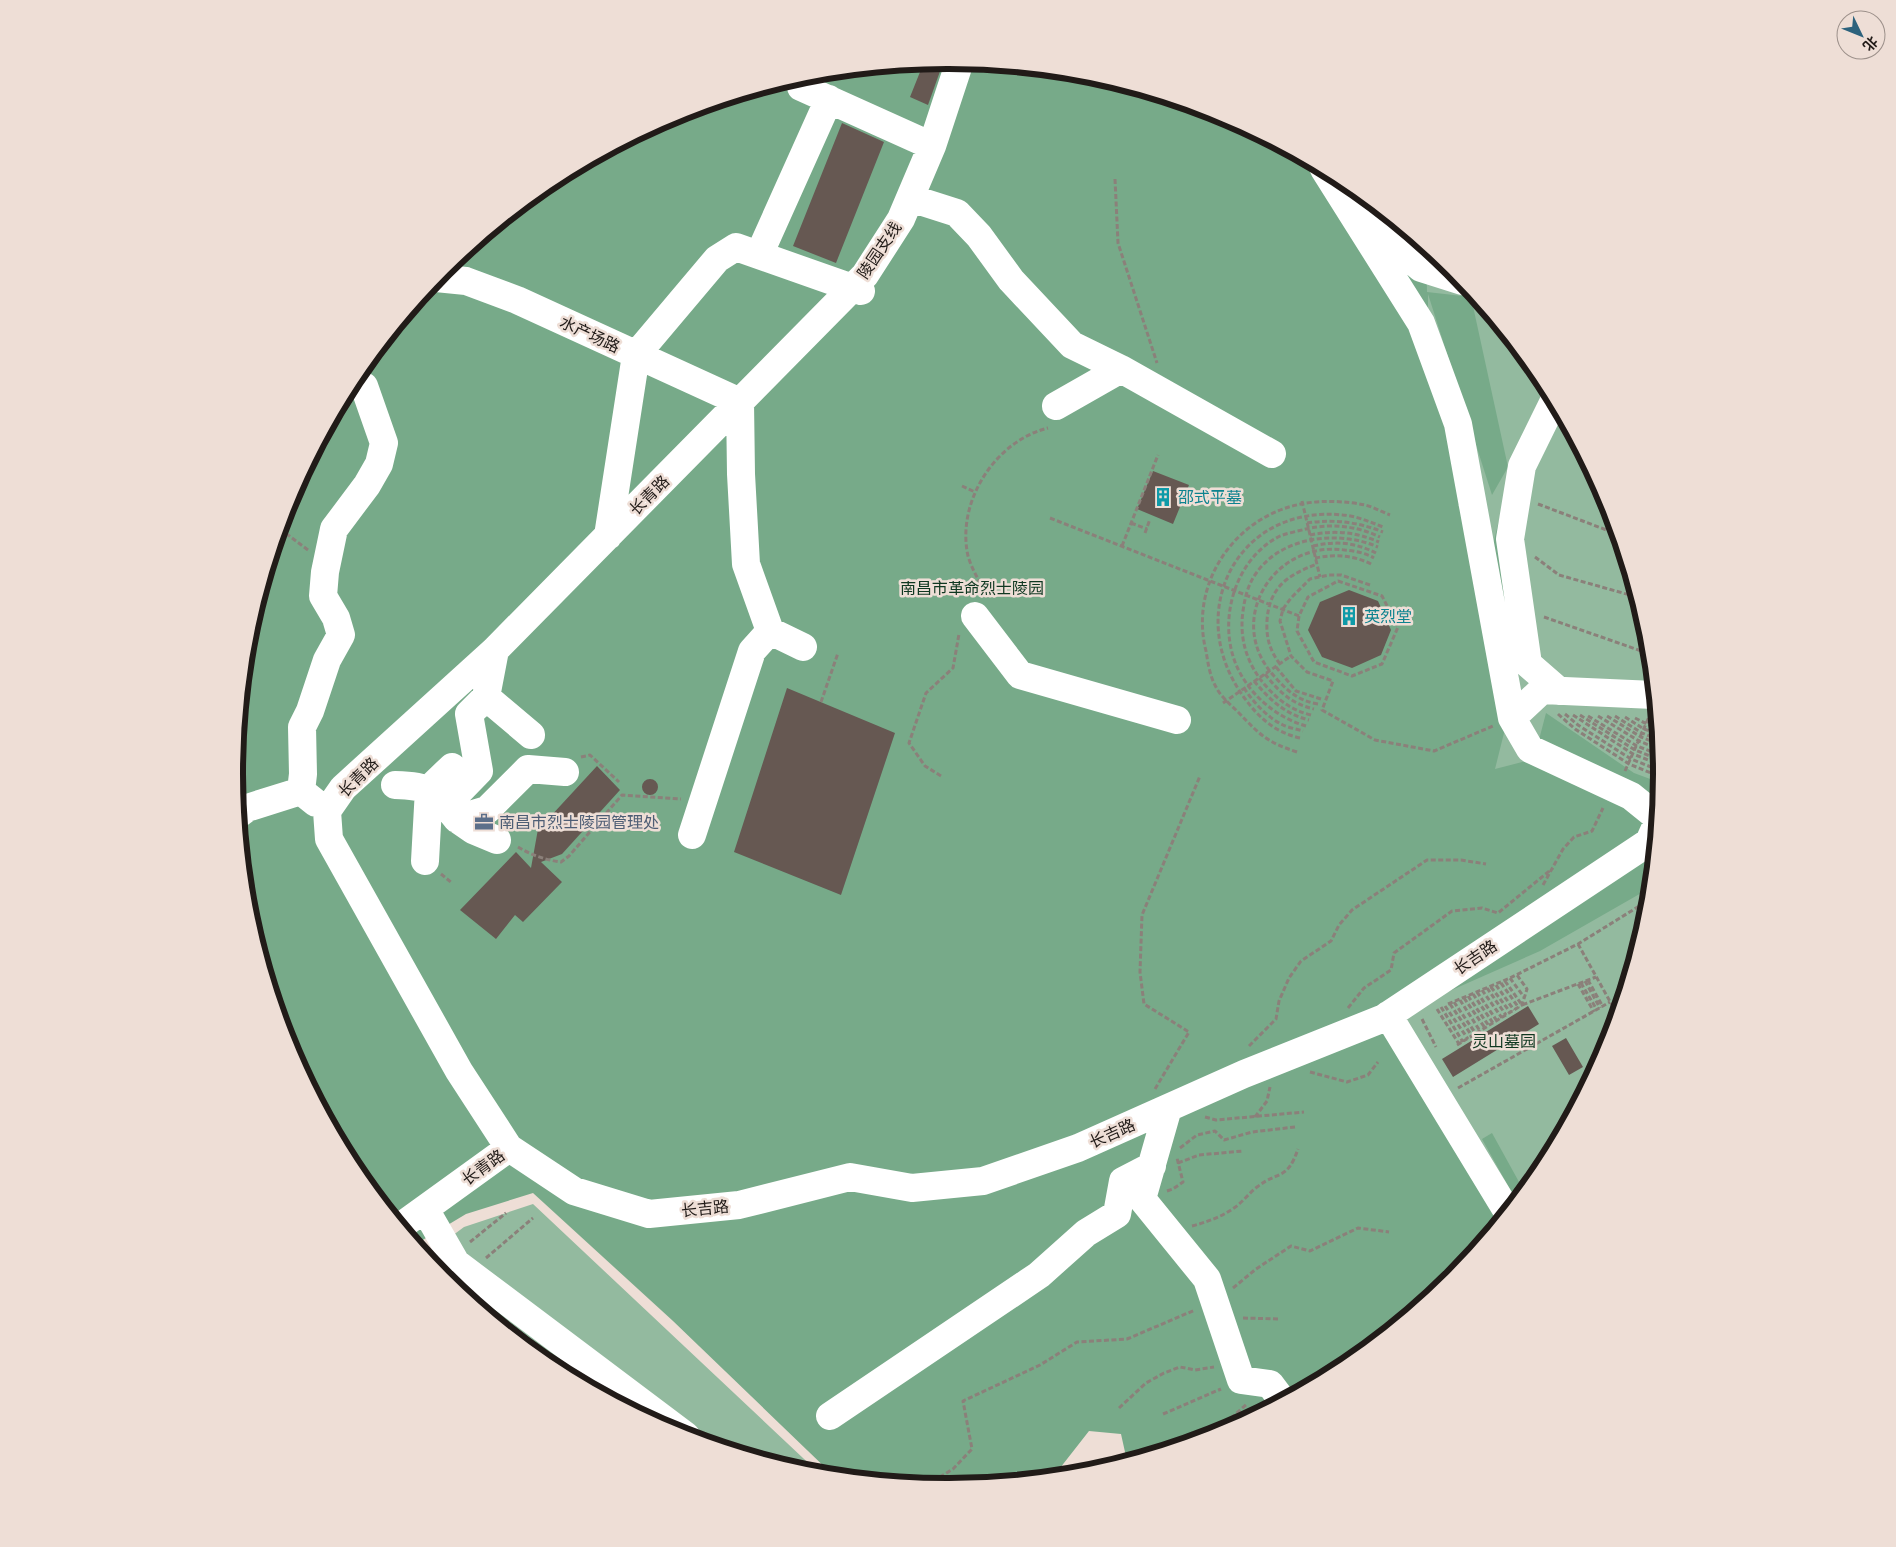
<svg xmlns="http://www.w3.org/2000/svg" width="1896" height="1547" font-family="'Exo 2','Noto Sans SC',sans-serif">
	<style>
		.green { fill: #93ba9f }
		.forest { fill: #77aa89 }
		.building { fill: #665852 }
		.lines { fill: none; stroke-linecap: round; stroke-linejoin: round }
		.path { stroke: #8b807a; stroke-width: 3; stroke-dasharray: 5 2.5; stroke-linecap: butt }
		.minor { stroke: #fff; stroke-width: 28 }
		.labels { text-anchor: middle; stroke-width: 5; stroke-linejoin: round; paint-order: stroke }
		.street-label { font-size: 16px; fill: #211b18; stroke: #eeded6 }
		.culture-label { font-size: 16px; fill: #0d838f; stroke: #eeded6; text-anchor: start }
		.park-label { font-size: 16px; fill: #0f3821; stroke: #eeded6 }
		.service-label { font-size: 16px; fill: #4e5e75; stroke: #eeded6; text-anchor: start }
		.rim { fill: none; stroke: #211b18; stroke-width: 6 }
	</style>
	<rect width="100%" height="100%" fill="#eeded6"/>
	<path class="green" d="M 1345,180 L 1453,269 L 1541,377 L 1607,501 L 1648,635 L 1661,774 L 1648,913 L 1607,1047 L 1541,1170 L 1498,1222 L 1378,1011 L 1499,809 Z
		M 533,1204 L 820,1474 L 809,1473 L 675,1433 L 551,1367 L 443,1278 L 425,1256 L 464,1227 Z"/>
	<path class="forest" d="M 948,60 L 1087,74 L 1221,114 L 1345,180 L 1426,247 L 1427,292 L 1471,297 L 1508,467 L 1492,495 L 1428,294 L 1428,333 L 1485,497 L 1458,505 L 1475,544 L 1492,549 L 1500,516 L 1520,669 L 1495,769 L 1534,759 L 1546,713 L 1634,773 L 1661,783 L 1650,888 L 1540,951 L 1411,1008 L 1395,1045 L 1499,1222 L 1452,1278 L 1344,1367 L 1221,1433 L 1127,1461 L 1121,1434 L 1089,1431 L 1053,1477 L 948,1487 L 834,1476 L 673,1321 L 533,1193 L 466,1214 L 416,1244 L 355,1170 L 289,1046 L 248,912 L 235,773 L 248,634 L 289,500 L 355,377 L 444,269 L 552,180 L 675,114 L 809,74 Z
		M 1492,1133 L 1524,1191 L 1516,1200 L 1482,1139 Z"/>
	<path class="building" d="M 944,60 L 928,105 L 910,97 L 924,62 Z
		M 842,123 L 884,142 L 836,263 L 793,246 Z
		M 1153,471 L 1189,485 L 1173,524 L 1137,509 Z
		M 1349,590 L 1378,601 L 1391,630 L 1381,655 L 1352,668 L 1322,657 L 1308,630 L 1320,602 Z
		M 787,688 L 895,733 L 841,895 L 734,852 Z
		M 597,766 L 620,790 L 562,854 L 541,862 L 562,882 L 523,922 L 515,915 L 496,939 L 460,910 L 516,852 L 531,868 L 538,829 L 541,823 L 549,818 Z
		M642 787a8 8 0 1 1 16 0a8 8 0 1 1-16 0Z
		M 1528,1006 L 1539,1024 L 1453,1077 L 1442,1059 Z
		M 1566,1038 L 1583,1067 L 1569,1075 L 1552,1046 Z"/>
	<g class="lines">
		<path class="path" d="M 1115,179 L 1118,243 L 1157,363
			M 962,486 L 975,492
			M 1302,501 L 1320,577
			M 1538,504 L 1617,534
			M 1050,518 L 1299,616
			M 1131,523 L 1147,529
			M 1307,523 C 1334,519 1358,522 1383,532
			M 280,529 L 308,550
			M 1145,533 L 1150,519
			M 1310,535 C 1335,530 1356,532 1379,542
			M 1122,546 L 1158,455
			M 1313,546 C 1336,541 1354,542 1376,553
			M 1535,557 L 1559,575 L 1637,597
			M 1315,558 C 1336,554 1354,555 1373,565
			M 1338,581 L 1382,596 L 1398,627 L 1382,664 L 1352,676 L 1314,662 L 1297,631 L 1299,616 L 1308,597 Z
			M 1370,585 L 1341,575 L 1329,575 L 1310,579 L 1291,598 L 1283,609 L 1280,621 L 1291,656 L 1307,672 L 1333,681 L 1322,710 L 1375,740 L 1434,751 L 1493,726
			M 988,597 C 981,584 972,570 968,556 C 956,502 995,441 1048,428
			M 1544,617 L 1650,654
			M 1280,664 C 1270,651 1266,638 1267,621 C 1269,587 1288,575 1317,564
			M 1276,667 L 1296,691 L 1321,699
			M 1265,674 C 1279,692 1292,704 1314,709
			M 1254,681 C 1270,700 1285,714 1309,720
			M 1244,688 C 1253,702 1268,718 1283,725 C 1289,728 1297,729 1303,731
			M 821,702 L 838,653
			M 1223,703 L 1291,656
			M 1318,704 C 1299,701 1287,691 1274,676 C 1224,621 1273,540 1345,550 C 1355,551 1366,553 1374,558
			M 1558,714 L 1575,729 L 1629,764 L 1661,777
			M 1565,714 L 1578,725 L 1631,759 L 1661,771
			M 1311,715 C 1291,710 1278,700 1265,685 C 1247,664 1239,639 1243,611 C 1245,597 1248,584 1257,572 C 1283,536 1339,530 1378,547
			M 1573,715 L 1633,754 L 1661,765
			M 1580,715 L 1635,750 L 1660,760
			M 1588,716 L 1637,746 L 1660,755
			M 1598,716 L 1639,741 L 1659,749
			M 1607,716 L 1641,737 L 1659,744
			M 1615,716 L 1642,733 L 1658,740
			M 1625,717 L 1644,729 L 1658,734
			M 1635,718 L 1657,729
			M 1648,721 L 1657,724
			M 1306,726 C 1275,717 1247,693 1235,662 C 1218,617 1236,558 1280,536 C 1288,533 1298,531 1306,529 C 1331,523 1357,526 1380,537
			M 1300,738 C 1274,732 1258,717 1243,696 C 1183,612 1237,504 1343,515 C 1357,516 1370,522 1383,527
			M 1297,752 C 1267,742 1261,736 1239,713 C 1231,705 1221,697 1216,687 C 1210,677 1208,663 1206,651 C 1189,584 1234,517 1301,504 C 1321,500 1346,501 1365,505 C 1374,507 1382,512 1390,515
			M 581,757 L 590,755 L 619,782
			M 1625,771 L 1649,717
			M 941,776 L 925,766 L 909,743 L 926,693 L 953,668 L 959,634
			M 518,847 C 531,855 546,860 561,862 L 569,856 L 622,795 L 681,799
			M 441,874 L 452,883
			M 1543,885 L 1563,849 L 1574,837 L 1592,831 L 1603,808
			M 1578,944 L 1617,1014
			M 1510,978 L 1524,997
			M 1588,980 L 1603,1007
			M 1505,981 L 1522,1005 L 1596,977
			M 1585,981 L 1600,1008
			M 1501,983 L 1519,1008
			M 1581,983 L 1597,1010
			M 1578,984 L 1594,1012
			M 1496,985 L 1514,1010
			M 1491,987 L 1510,1012
			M 1487,988 L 1506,1015
			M 1482,990 L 1502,1018
			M 1477,992 L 1497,1021
			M 1473,994 L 1493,1023
			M 1468,996 L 1489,1026
			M 1464,998 L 1485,1028
			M 1460,1000 L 1480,1031
			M 1454,1002 L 1476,1034
			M 1448,1004 L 1510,978 L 1578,944 L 1649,900
			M 1450,1004 L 1472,1036
			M 1445,1006 L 1468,1039
			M 1441,1007 L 1463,1042
			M 1348,1008 L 1364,988 L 1391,970 L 1394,953 L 1452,911 L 1482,908 L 1498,913 L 1553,868
			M 1437,1009 L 1459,1044
			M 1422,1019 L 1436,1047
			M 1457,1045 L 1522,1005 L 1527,989 L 1517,975
			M 1249,1046 L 1276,1019 L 1279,1001 L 1289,978 L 1301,961 L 1331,941 L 1339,925 L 1352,910 L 1427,860 L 1461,860 L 1486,864
			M 1310,1072 L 1347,1082 L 1368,1075 L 1378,1062
			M 1458,1088 L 1610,1002
			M 1155,1089 L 1189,1032 L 1144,1004 L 1140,972 L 1142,915 L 1200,776
			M 1205,1117 L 1216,1120 L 1304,1112
			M 1255,1117 L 1267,1101 L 1270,1087
			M 1180,1148 L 1197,1135 L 1215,1131 L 1224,1140 L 1252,1132 L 1295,1127
			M 1178,1163 L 1199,1155 L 1243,1151
			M 1167,1191 L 1173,1189 L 1183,1182 L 1177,1158
			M 1192,1226 C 1207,1222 1221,1217 1234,1208 C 1243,1202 1249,1193 1257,1187 C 1279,1170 1287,1181 1298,1149
			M 470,1242 L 506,1213
			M 486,1258 L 533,1218
			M 1233,1288 L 1256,1269 L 1291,1246 L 1310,1251 L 1358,1228 L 1389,1232
			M 1243,1318 L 1279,1319
			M 1119,1408 L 1146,1383 L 1164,1373 L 1180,1367 L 1195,1370 L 1214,1367
			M 1163,1414 L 1221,1389
			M 1214,1433 L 1247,1404
			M 793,1468 L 797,1461
			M 803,1471 L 805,1468
			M 927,1485 L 953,1469 L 972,1449 L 963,1401 L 1040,1365 L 1077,1342 L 1127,1339 L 1195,1310"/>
		<path class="minor" d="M 960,61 L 932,146 L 901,219 L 865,275 L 495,650 L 343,788 L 327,811 L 329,839 L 459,1071 L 509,1148 L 574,1191 L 649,1214 L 739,1205 L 850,1177 L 912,1188 L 983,1181 L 1078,1148 L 1244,1074 L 1384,1018 L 1649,842 L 1657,824
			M 801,87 L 932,146
			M 1324,169 L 1421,323 L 1458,424 L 1512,718 L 1530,749 L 1631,796 L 1657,817
			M 910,198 L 957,213 L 979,236 L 1011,280 L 1072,345 L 1121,369
			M 1367,223 L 1421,268 L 1462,281
			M 759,255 L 829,99
			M 436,278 L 466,281 L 517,300 L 740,402
			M 1554,401 L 1522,466 L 1510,539 L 1528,664 L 1559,691
			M 740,402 L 741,474 L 746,564 L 770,631 L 803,647
			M 1056,406 L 1121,369 L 1272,454
			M 608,536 L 636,355 L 717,259 L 736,247 L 861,291
			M 975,616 L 1020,675 L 1177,720
			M 486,697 L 531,735
			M 1512,718 L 1542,690 L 1654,695
			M 395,785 C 431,786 435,791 457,819 L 487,810 L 528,769 L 565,772
			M 301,791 L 303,774 L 302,727 L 310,711 L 327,660 L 341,635 L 336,618 L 323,596 L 325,572 L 334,529 L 367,485 L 379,464 L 384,443 L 364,386
			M 446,805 L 479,771 L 469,714 L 486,697 L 495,650
			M 239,814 L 247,808 L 301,791 L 316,803
			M 457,819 L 473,830 L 497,840
			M 692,835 L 752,651 L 770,631
			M 425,861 L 429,789 L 452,767
			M 1388,1015 L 1507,1211
			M 1168,1108 L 1142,1199 L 1207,1279 L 1241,1380 L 1270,1384 L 1282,1400
			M 425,1209 L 456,1263 L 686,1436
			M 401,1226 L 509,1148
			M 830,1416 L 1039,1275 L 1086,1233 L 1117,1214 L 1123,1181 L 1152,1166"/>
	</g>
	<defs>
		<g id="building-bare" transform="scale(1.5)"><path d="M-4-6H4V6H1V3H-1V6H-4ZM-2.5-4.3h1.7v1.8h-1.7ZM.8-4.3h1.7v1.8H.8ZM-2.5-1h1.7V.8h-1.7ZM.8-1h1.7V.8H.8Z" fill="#0f9aa8" stroke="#eeded6" stroke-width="2.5" paint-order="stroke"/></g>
		<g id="office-bare" transform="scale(1.5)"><path d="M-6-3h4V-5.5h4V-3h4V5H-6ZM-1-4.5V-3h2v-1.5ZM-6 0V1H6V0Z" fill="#5c6f8a" stroke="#eeded6" stroke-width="2.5" paint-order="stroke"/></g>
	</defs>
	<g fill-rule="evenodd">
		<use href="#building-bare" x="1163" y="497"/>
		<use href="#building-bare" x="1349" y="616"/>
		<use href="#office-bare" x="484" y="822"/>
	</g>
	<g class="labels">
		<g class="street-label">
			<text transform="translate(879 250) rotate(-56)" y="6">陵园支线</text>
			<text transform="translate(590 334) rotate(25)" y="6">水产场路</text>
			<text transform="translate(649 495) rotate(-45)" y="6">长青路</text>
			<text transform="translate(358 777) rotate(-45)" y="6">长青路</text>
			<text transform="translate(1475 957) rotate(-34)" y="6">长吉路</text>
			<text transform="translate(1112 1133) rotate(-24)" y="6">长吉路</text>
			<text transform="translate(483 1167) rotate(-36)" y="6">长青路</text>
			<text transform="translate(705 1208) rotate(-6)" y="6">长吉路</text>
		</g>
		<g class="culture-label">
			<text x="1178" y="503">邵式平墓</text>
			<text x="1364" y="622">英烈堂</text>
		</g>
		<g class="park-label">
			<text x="972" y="594">南昌市革命烈士陵园</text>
			<text x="1504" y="1047">灵山墓园</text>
		</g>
		<g class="service-label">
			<text x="499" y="828">南昌市烈士陵园管理处</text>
		</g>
	</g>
	<path d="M0 0H1896V1547H0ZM947 69H949A704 704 0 0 1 1653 773V774A704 704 0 0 1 949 1478H947A704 704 0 0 1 243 774V773A704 704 0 0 1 947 69Z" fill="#eeded6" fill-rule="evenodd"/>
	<path class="rim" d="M947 69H949A704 704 0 0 1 1653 773V774A704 704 0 0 1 949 1478H947A704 704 0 0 1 243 774V773A704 704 0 0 1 947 69Z"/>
	<g transform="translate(1861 35) rotate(133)"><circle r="24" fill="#eeded6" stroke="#9c908a"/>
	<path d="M0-4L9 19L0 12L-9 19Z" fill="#2c627d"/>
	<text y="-8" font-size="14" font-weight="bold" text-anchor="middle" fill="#211b18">北</text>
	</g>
</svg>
